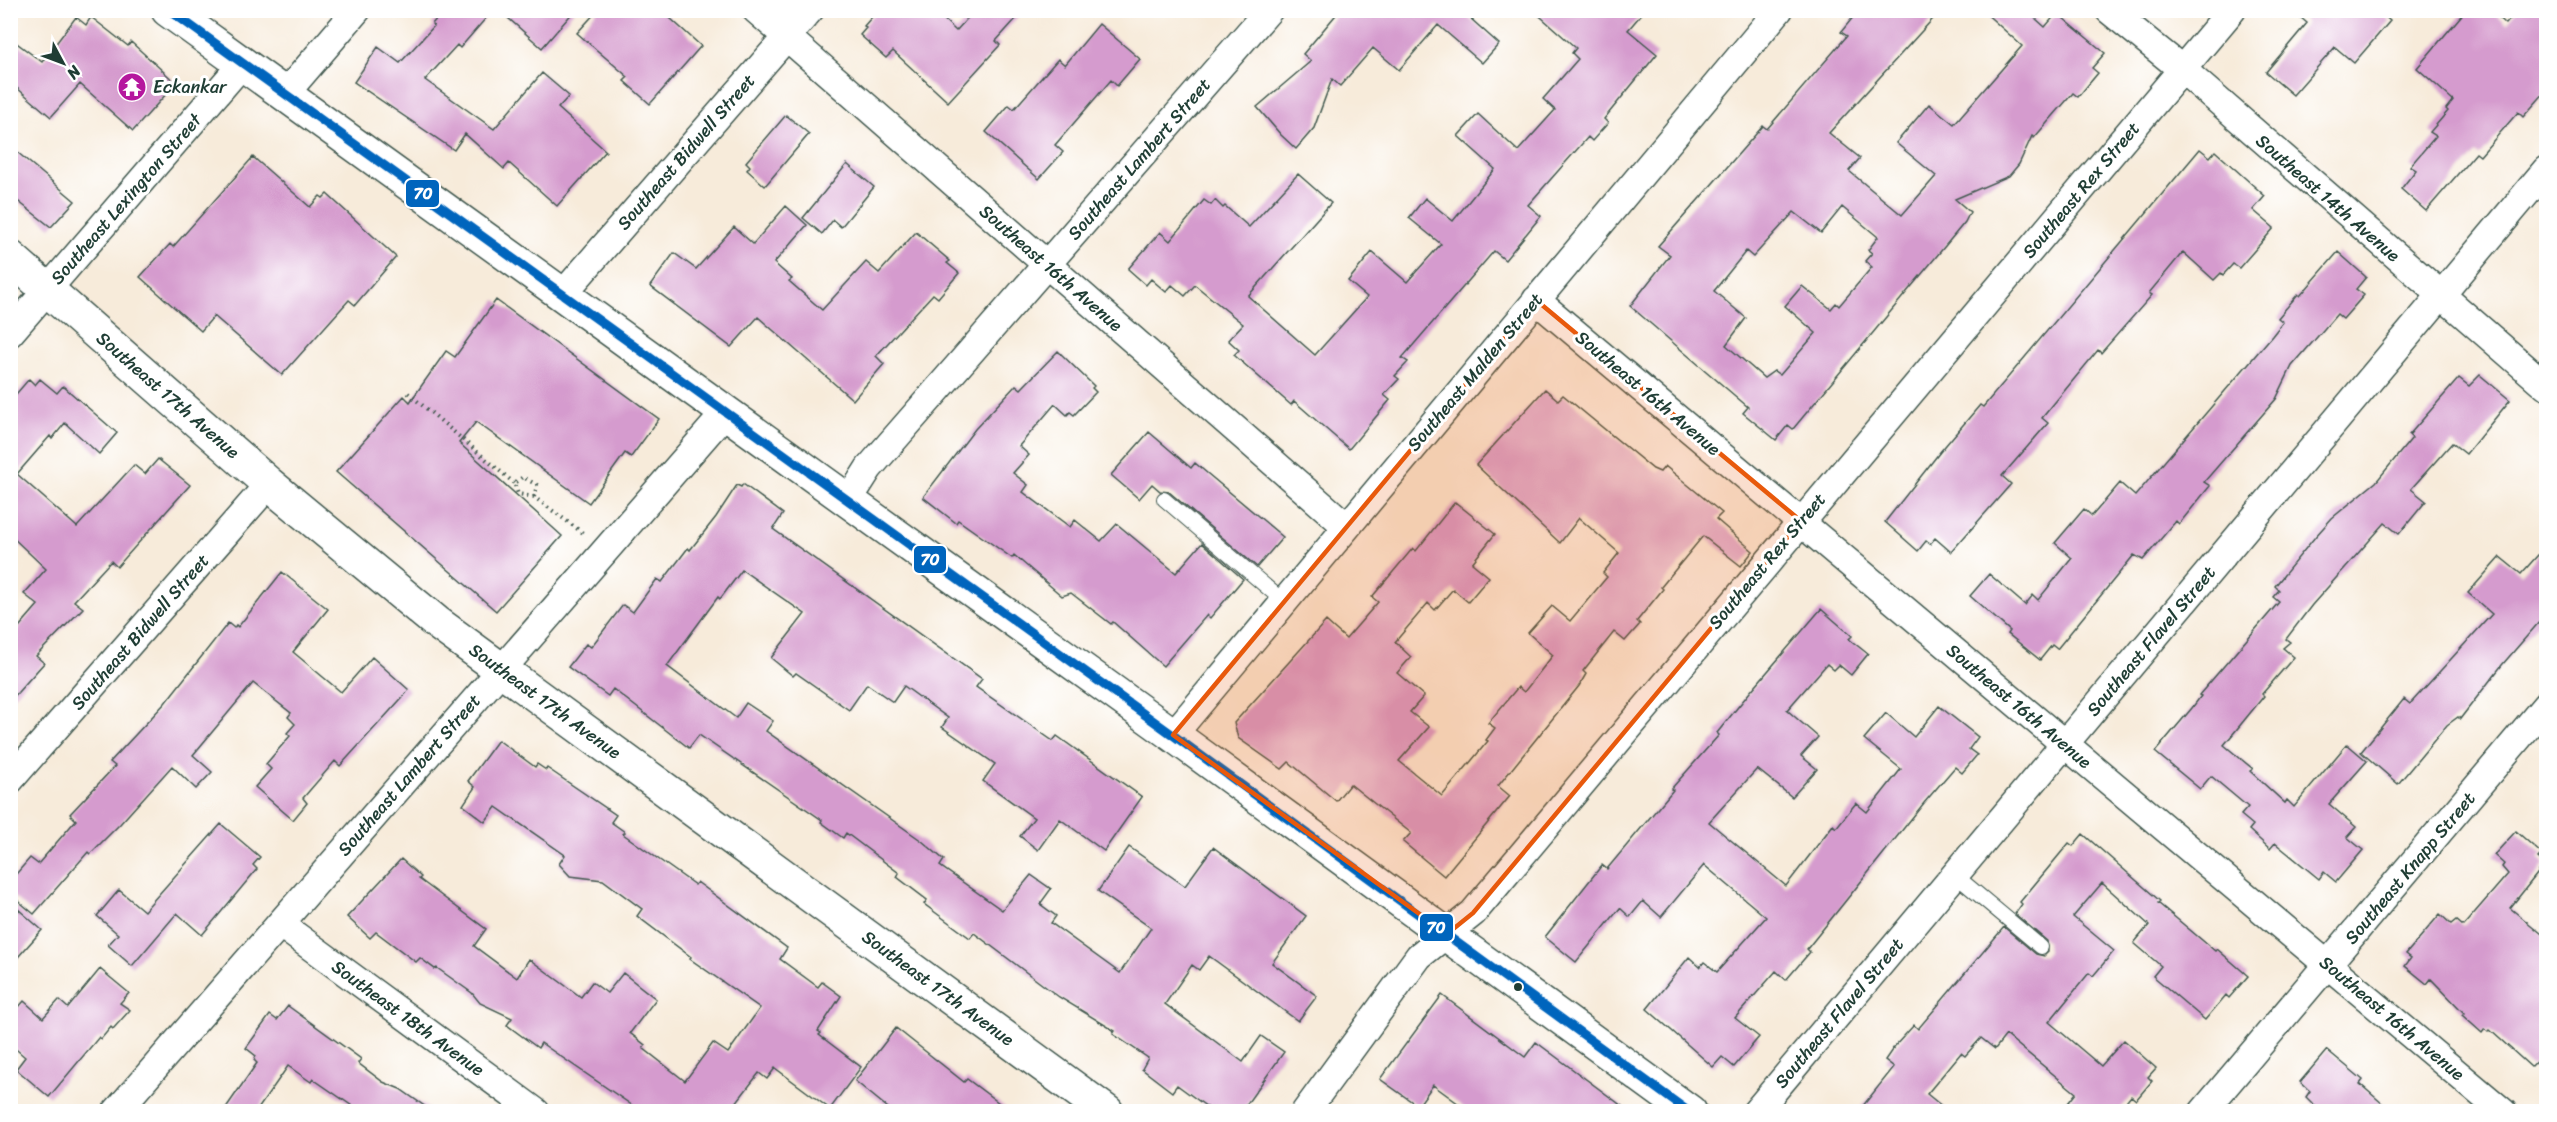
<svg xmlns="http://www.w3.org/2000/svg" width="2557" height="1122" font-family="Sriracha,sans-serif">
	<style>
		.building { fill: #d59bce; fill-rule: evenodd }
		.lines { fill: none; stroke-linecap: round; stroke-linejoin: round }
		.lane-casing { stroke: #3f574d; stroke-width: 16 }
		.street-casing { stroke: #3f574d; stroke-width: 30 }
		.secondary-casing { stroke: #3f574d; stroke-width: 36 }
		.path { stroke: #3f574d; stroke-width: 4; stroke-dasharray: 1.5 4.5; stroke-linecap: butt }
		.lane { stroke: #fff; stroke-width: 14 }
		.street { stroke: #fff; stroke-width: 27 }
		.secondary { stroke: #fff; stroke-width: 33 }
		.bus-1-casing { stroke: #fff; stroke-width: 14 }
		.bus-1 { stroke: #0065bd; stroke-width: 9 }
		.marked { fill: #e8590c; fill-opacity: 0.2; stroke: #e8590c; stroke-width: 4.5; stroke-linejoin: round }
		.bus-dot { fill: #1f3d34; stroke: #fff; stroke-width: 2 }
		.labels { text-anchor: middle; stroke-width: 6; stroke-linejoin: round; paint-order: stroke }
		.poi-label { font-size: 18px; fill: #1f3d34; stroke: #fff; text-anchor: start }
		.street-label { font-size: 18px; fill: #1f3d34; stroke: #fff }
		.line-badge { stroke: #fff; stroke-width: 2 }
		.badge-label { font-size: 16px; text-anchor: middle; font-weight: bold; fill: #fff }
	</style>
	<rect width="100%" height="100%" fill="#fff"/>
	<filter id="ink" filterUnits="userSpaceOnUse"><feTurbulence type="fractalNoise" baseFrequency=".0167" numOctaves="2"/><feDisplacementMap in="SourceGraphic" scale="12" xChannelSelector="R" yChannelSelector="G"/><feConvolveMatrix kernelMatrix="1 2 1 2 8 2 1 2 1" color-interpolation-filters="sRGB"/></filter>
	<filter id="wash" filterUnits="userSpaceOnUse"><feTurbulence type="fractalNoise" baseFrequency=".008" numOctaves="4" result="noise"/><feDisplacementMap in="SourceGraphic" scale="24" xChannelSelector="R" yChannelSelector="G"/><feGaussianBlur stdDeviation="1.35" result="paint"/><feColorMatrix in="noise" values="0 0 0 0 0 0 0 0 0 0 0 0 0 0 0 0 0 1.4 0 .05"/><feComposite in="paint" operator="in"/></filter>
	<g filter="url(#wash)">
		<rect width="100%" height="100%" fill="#f7ebda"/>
		<g id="blocks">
			<path class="building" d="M 444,10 L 493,10 L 460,48 L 457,45 L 425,80 L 494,129 L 542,73 L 569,96 L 558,108 L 606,151 L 557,206 L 509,163 L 504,169 L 465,134 L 454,150 L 354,82 L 378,47 L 400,63 L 434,26 L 432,24 Z
				M 499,10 L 575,10 L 542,48 Z
				M 598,10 L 661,10 L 701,46 L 650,104 L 624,81 L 628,77 L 577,33 Z
				M 878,10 L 934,10 L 956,31 L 975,10 L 1024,10 L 996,41 L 1000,45 L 948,102 L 893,51 L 886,58 L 860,35 L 866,28 L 864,26 Z
				M 1340,10 L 1461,10 L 1499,44 L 1482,63 L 1438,25 L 1399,70 L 1373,48 L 1340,86 L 1332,79 L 1314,128 L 1296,149 L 1281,135 L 1257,107 L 1311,61 L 1303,54 Z
				M 1533,10 L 1645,10 L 1628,30 L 1657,54 L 1604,119 L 1608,123 L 1592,141 L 1588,137 L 1528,205 L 1541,216 L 1505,260 L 1494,251 L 1402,358 L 1408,362 L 1395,376 L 1399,379 L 1384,395 L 1390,400 L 1349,449 L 1294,401 L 1291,405 L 1234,355 L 1239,350 L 1228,340 L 1243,324 L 1195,285 L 1185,296 L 1172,285 L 1166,292 L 1151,279 L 1146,285 L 1128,269 L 1160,232 L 1170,241 L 1204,200 L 1211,205 L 1215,200 L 1223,208 L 1225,206 L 1249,227 L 1298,174 L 1331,203 L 1248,296 L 1315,355 L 1367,297 L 1348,281 L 1372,252 L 1407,282 L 1441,244 L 1409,218 L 1425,198 L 1453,221 L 1495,169 L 1458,136 L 1478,114 L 1518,151 L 1555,110 L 1543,99 L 1578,59 L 1572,53 L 1576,48 Z
				M 1859,10 L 1941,10 L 1829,133 L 1860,158 L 1849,171 L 1902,215 L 1936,176 L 1896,143 L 1929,104 L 1954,124 L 2022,46 L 1982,10 L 2026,10 L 2045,27 L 2057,13 L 2105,53 L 2092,68 L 2098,73 L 2078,97 L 2073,93 L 2034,138 L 2032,136 L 2019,164 L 2009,176 L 1955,199 L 1970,212 L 1965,222 L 1793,429 L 1788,425 L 1776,440 L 1743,413 L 1748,407 L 1630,306 L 1670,255 L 1658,246 L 1763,126 L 1767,129 L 1847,36 L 1841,32 ZM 1842,207 L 1878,237 L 1868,250 L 1872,253 L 1865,261 L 1872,267 L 1839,306 L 1836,303 L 1831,309 L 1802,286 L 1785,306 L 1816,333 L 1780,375 L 1774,371 L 1764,378 L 1726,345 L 1746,318 L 1714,291 L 1746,251 L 1753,257 L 1794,212 L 1821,233 Z
				M 2292,10 L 2378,10 L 2390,21 L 2354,63 L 2335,47 L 2293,95 L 2266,72 L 2307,23 Z
				M 2466,10 L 2491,10 L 2506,24 L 2518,10 L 2539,10 L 2547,17 L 2547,90 L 2523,117 L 2518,112 L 2480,156 L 2476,153 L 2426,211 L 2401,189 L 2416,170 L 2410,166 L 2436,136 L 2430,132 L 2448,111 L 2446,109 L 2453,100 L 2417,68 Z
				M 76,17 L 86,25 L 91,17 L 128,46 L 131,42 L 176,83 L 133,131 L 80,84 L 51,117 L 10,82 L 10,38 L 42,62 Z
				M 1099,24 L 1140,59 L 1117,86 L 1111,80 L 1055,145 L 1063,152 L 1039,179 L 986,132 L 1009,105 L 1014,109 L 1058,59 L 1065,65 Z
				M 786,115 L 809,134 L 765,186 L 747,170 L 750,166 L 746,162 Z
				M 10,146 L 75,201 L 51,227 L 10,195 Z
				M 2200,149 L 2210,157 L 2215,151 L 2265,196 L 2253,210 L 2274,228 L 2239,268 L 2233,264 L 2223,275 L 2221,273 L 2214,280 L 2183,252 L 2149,293 L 2152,295 L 2101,353 L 2098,350 L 2042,418 L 2048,423 L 2002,476 L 2011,484 L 1951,552 L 1935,538 L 1930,544 L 1926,541 L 1918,551 L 1885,522 L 1940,452 L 1980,405 L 1983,407 Z
				M 253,157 L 310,207 L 320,196 L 323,198 L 327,194 L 396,257 L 355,305 L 349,300 L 282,375 L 214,316 L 201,331 L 140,277 L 170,244 L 173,247 Z
				M 847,164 L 874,187 L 841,227 L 833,220 L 822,234 L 803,218 Z
				M 786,206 L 807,225 L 774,263 L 792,279 L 789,281 L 822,310 L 866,262 L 879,273 L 916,232 L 950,261 L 947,263 L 959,273 L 938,298 L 933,294 L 876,356 L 884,364 L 853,400 L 758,317 L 731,347 L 650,286 L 674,253 L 696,269 L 734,227 L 753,244 Z
				M 2338,252 L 2366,277 L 2356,289 L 2364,295 L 2343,319 L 2337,314 L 2292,366 L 2276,399 L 2204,482 L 2210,486 L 2179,524 L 2176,521 L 2143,560 L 2134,555 L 2057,649 L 2052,645 L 2040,660 L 2008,634 L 2010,631 L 1970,596 L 1989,574 L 2025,605 L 2033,595 L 2038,600 L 2072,558 L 2055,543 L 2084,509 L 2092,516 L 2120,483 L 2135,496 L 2272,336 L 2283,322 L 2278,318 L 2298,294 L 2300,296 Z
				M 496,300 L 659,419 L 631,457 L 625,453 L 589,503 L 476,422 L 459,443 L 562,536 L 496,611 L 336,472 L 404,396 L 410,402 L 446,351 L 455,357 Z
				M 1058,351 L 1094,386 L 1092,388 L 1096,392 L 1074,415 L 1070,412 L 1067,415 L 1055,404 L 1019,446 L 1029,455 L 1013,473 L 1028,485 L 1023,492 L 1070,527 L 1075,520 L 1101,541 L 1117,524 L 1176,573 L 1202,543 L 1243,579 L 1210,618 L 1207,615 L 1163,666 L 1113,622 L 1111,624 L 1071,593 L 1062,596 L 1014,555 L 1012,558 L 958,520 L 956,523 L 923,497 L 975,429 L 1016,385 L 1021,389 Z
				M 2480,375 L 2510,400 L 2466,454 L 2452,443 L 2411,489 L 2426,501 L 2399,534 L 2385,523 L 2312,605 L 2286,639 L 2290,642 L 2283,648 L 2294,657 L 2262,694 L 2264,696 L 2224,745 L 2253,769 L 2250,771 L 2285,803 L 2287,800 L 2294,807 L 2347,744 L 2367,761 L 2329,804 L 2356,827 L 2347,837 L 2363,850 L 2336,882 L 2324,872 L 2319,879 L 2275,843 L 2270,849 L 2249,830 L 2253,825 L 2241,815 L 2248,807 L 2211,776 L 2200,789 L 2155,752 L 2192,708 L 2201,696 L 2199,695 L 2279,602 L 2273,597 L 2279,590 L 2275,586 L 2315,537 L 2332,518 L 2376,482 L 2412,438 L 2409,435 L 2459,378 L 2469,386 Z
				M 29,379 L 35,385 L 40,379 L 57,393 L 63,386 L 117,433 L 99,454 L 65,423 L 52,439 L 50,436 L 17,474 L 77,527 L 134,465 L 145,474 L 158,459 L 190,485 L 117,567 L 111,561 L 74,601 L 83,608 L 36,656 L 44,663 L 10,701 L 10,634 L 12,635 L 38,605 L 24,594 L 46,569 L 10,535 L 10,401 Z
				M 1545,389 L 1558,400 L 1563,395 L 1653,469 L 1660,472 L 1665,466 L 1722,513 L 1716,519 L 1753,551 L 1741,566 L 1703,536 L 1661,587 L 1663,589 L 1637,621 L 1640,624 L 1625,641 L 1614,632 L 1583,671 L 1586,674 L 1579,686 L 1498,786 L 1510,796 L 1444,876 L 1403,842 L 1411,833 L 1350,784 L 1336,801 L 1289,762 L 1282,769 L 1238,738 L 1234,723 L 1326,621 L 1346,639 L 1378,602 L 1372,597 L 1413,548 L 1416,551 L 1455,502 L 1495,534 L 1472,563 L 1489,577 L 1468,602 L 1453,589 L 1435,610 L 1428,603 L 1395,642 L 1411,657 L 1397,673 L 1424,696 L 1410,712 L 1429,727 L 1399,761 L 1442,796 L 1488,741 L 1486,740 L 1495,728 L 1488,723 L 1518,687 L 1524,692 L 1553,655 L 1528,633 L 1552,606 L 1570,621 L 1607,577 L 1603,573 L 1619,553 L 1579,518 L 1560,543 L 1476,465 Z
				M 1149,432 L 1191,468 L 1195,463 L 1283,537 L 1257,567 L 1169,492 L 1160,491 L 1152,484 L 1139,499 L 1111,475 Z
				M 743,484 L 783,514 L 773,529 L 982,679 L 976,687 L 1053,741 L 1057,736 L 1142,797 L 1104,851 L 1060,819 L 1038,850 L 1020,836 L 1034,818 L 983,781 L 995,764 L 942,727 L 948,718 L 904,686 L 893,702 L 867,684 L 849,710 L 796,673 L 793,676 L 771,658 L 805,614 L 742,570 L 720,599 L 718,597 L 667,666 L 736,718 L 746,703 L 773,721 L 766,731 L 922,841 L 944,860 L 940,866 L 1002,910 L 1031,875 L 1051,889 L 1040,904 L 1056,916 L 1051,923 L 1120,973 L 1151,928 L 1098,891 L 1129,847 L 1185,886 L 1213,847 L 1306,916 L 1272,963 L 1317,996 L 1298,1021 L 1209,956 L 1199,970 L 1192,965 L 1165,1004 L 1243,1062 L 1261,1036 L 1284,1052 L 1241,1112 L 1214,1112 L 1177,1085 L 1172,1092 L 1142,1069 L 1148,1058 L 1113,1034 L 1115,1031 L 1059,997 L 974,933 L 970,938 L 936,913 L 924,904 L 927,900 L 897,877 L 899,873 L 846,833 L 843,838 L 821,822 L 822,820 L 699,735 L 689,748 L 613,689 L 608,696 L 568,667 L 586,644 L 591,647 L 623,605 L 633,612 L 657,579 L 662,582 L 688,548 L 690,550 L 716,517 L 737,485 L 741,487 Z
				M 2547,545 L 2547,613 L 2502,665 L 2460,719 L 2458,717 L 2447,725 L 2398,784 L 2361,752 L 2404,699 L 2410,704 L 2492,614 L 2468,593 L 2500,557 L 2521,574 Z
				M 282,572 L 328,609 L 293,652 L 341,692 L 372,657 L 409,690 L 340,766 L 335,761 L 303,798 L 307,803 L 293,820 L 255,787 L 271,769 L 266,764 L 290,736 L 287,733 L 295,724 L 288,717 L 291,713 L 253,683 L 193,755 L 212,772 L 196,789 L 172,766 L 120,824 L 90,854 L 88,852 L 34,914 L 10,894 L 10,881 L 30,858 L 38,864 L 76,820 L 70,814 L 115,766 L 110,762 L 165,703 L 228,623 L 234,628 L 236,625 L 238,627 Z
				M 1821,609 L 1852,636 L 1849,639 L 1868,654 L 1851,675 L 1839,665 L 1834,670 L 1827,664 L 1787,710 L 1818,737 L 1801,756 L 1817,769 L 1792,797 L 1757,769 L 1709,822 L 1786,886 L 1833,825 L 1836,828 L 1856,803 L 1867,812 L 1901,769 L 1864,739 L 1886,713 L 1914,737 L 1939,706 L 1978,737 L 1969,749 L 1977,755 L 1962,773 L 1955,767 L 1924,803 L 1807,949 L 1810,952 L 1786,980 L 1776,971 L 1735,1018 L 1759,1037 L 1734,1067 L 1722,1057 L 1713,1067 L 1647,1009 L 1689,957 L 1700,967 L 1704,962 L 1717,972 L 1766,917 L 1704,865 L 1661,917 L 1643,901 L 1630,917 L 1620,908 L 1576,962 L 1545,937 L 1602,865 L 1607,869 L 1673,790 L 1671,789 L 1719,735 L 1717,733 L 1750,692 Z
				M 498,740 L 535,767 L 537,764 L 546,770 L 547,768 L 616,815 L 611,822 L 625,832 L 623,834 L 695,885 L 697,882 L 787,948 L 780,959 L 818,987 L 822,982 L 841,996 L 818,1031 L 821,1033 L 819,1035 L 861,1067 L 830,1109 L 775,1068 L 767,1079 L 759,1073 L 729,1112 L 642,1112 L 541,1043 L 538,1048 L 507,1025 L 512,1018 L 480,1003 L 472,993 L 437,968 L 435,969 L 420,958 L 416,962 L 376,932 L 370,938 L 347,917 L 401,859 L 421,877 L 419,879 L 486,929 L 474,946 L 517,978 L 529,959 L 581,997 L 592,982 L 607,993 L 623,973 L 656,999 L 630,1033 L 645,1045 L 643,1048 L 685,1081 L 713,1043 L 728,1053 L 760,1008 L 690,959 L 691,957 L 637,916 L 642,909 L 603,880 L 570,876 L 559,864 L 565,855 L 496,807 L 485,822 L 463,805 L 475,787 L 468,781 Z
				M 221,824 L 260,857 L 253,865 L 257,869 L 202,935 L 177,913 L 132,966 L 108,945 L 118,934 L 97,916 L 119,890 L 144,911 Z
				M 2516,831 L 2542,854 L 2538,858 L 2545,864 L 2510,908 L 2547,938 L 2547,1050 L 2531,1067 L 2490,1030 L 2488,1032 L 2485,1029 L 2482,1033 L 2462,1015 L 2464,1013 L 2431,979 L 2427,984 L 2405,966 L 2411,958 L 2406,954 L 2440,914 L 2451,924 L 2456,920 L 2463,926 L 2508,874 L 2502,867 L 2504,864 L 2494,855 Z
				M 2083,834 L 2160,901 L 2158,903 L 2215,951 L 2217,949 L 2248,976 L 2229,998 L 2226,995 L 2205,1020 L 2153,976 L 2161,966 L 2134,943 L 2149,925 L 2102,883 L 2073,917 L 2114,951 L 2093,976 L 2089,973 L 2049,1022 L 2101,1066 L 2124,1040 L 2156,1068 L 2148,1077 L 2152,1081 L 2136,1100 L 2131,1096 L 2118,1112 L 2061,1112 L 2076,1093 L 2006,1035 L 1995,1049 L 1981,1038 L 1965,1056 L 1961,1053 L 1927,1094 L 1949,1112 L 1858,1112 L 1894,1067 L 1885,1060 L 1894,1047 L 1914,1025 L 1918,1029 L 2004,927 L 2036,954 L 2044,956 L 2048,952 L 2047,941 L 2015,914 L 2022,904 L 2020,902 L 2069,843 L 2073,846 Z
				M 10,902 L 42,930 L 10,966 Z
				M 100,969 L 129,993 L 120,1003 L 130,1010 L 113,1029 L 111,1027 L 101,1039 L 99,1037 L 49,1097 L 16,1069 L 25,1057 L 10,1044 L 10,1017 L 24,1001 L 43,1018 L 59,1000 L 68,1008 Z
				M 1442,995 L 1525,1057 L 1536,1042 L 1630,1112 L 1470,1112 L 1433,1085 L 1418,1106 L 1380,1079 Z
				M 288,1006 L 361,1059 L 358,1063 L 383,1082 L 400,1089 L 433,1112 L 361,1112 L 313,1079 L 311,1082 L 288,1066 L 256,1112 L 223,1112 L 257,1063 L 254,1060 L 256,1056 L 246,1048 L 270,1015 L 277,1020 Z
				M 896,1028 L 964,1082 L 967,1079 L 1011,1112 L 893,1112 L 855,1081 Z
				M 2327,1050 L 2363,1080 L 2360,1084 L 2392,1112 L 2321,1112 L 2306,1097 L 2310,1091 L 2300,1082 Z"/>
		</g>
	</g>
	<g filter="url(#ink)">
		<use href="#blocks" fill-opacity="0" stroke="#3f574d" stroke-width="1.5"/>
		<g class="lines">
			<g class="lane-casing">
				<path id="lane" d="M 1164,499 L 1283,601
					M 1955,875 L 2041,947"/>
			</g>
			<g class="street-casing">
				<path id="street" d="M 756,10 L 1346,526
					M 2109,10 L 2183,70 L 2546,386
					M 285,94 L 357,10
					M 562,295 L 810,10
					M 1536,300 L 2503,1112
					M 10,333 L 242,64
					M 848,501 L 869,468 L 1269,10
					M 1173,735 L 1779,10
					M 10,780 L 269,484
					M 280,924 L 536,1112
					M 116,1112 L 726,412
					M 1305,1112 L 1419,956 L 1473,913 L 2232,10
					M 1756,1112 L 2546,170
					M 2203,1112 L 2546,705"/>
			</g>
			<g class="secondary-casing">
				<path id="secondary" d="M 168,10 L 1173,735 L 1690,1112
					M 10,257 L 269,484 L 436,622 L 1107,1112"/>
			</g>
			<path class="path" d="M 408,393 L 514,483
				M 534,497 L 537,485 L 523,477 L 514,483 L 518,494 L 534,497 L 583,533"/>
			<use href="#lane" class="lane"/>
			<use href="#street" class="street"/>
			<use href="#secondary" class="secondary"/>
			<g class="bus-1-casing">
				<path id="bus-1" d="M 169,10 L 1173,735 L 1689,1112"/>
			</g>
			<use href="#bus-1" class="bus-1"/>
		</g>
	</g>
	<path class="marked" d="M 1536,300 L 1801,521 L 1473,913 L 1447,934 L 1173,735 Z"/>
	<defs>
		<g id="temple-disc" transform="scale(1.5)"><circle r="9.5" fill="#b5179e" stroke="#fff"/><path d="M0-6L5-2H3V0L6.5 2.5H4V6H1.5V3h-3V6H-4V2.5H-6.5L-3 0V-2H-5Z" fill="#fff"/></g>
	</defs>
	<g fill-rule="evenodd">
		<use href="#temple-disc" x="132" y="87"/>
	</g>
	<circle class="bus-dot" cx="1518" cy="987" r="5"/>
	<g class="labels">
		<g class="poi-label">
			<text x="153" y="93">Eckankar</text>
		</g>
		<g class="street-label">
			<text transform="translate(686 152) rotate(-49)" y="6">Southeast Bidwell Street</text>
			<text transform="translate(1139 159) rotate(-49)" y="6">Southeast Lambert Street</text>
			<text transform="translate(2081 190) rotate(-50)" y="6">Southeast Rex Street</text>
			<text transform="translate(2328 198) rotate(41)" y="6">Southeast 14th Avenue</text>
			<text transform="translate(126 199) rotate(-49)" y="6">Southeast Lexington Street</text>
			<text transform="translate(1051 268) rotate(41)" y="6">Southeast 16th Avenue</text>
			<text transform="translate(1475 372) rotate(-50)" y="6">Southeast Malden Street</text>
			<text transform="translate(1648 393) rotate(40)" y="6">Southeast 16th Avenue</text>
			<text transform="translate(168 395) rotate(41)" y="6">Southeast 17th Avenue</text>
			<text transform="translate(1767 561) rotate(-50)" y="6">Southeast Rex Street</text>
			<text transform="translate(140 632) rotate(-49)" y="6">Southeast Bidwell Street</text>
			<text transform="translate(2151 641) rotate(-50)" y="6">Southeast Flavel Street</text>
			<text transform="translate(545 701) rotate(36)" y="6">Southeast 17th Avenue</text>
			<text transform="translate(2019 706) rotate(40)" y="6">Southeast 16th Avenue</text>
			<text transform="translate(409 775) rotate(-49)" y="6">Southeast Lambert Street</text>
			<text transform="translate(2410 868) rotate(-50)" y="6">Southeast Knapp Street</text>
			<text transform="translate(938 988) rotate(36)" y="6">Southeast 17th Avenue</text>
			<text transform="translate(1839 1013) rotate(-50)" y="6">Southeast Flavel Street</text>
			<text transform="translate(408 1018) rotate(36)" y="6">Southeast 18th Avenue</text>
			<text transform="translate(2392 1018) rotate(40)" y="6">Southeast 16th Avenue</text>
		</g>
	</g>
	<g class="line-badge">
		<rect x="405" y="179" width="35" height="29" rx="6" fill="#0065bd"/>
		<rect x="913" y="545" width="34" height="29" rx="6" fill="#0065bd"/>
		<rect x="1419" y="913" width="35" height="29" rx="6" fill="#0065bd"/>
	</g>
	<g class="badge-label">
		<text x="423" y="199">70</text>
		<text x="930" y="565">70</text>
		<text x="1436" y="933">70</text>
	</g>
	<rect width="2557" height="1122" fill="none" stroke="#fff" stroke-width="36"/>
	<g transform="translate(63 63) rotate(131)" stroke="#ffffff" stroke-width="4.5" paint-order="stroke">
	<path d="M0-4.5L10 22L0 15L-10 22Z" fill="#1f3d34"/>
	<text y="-9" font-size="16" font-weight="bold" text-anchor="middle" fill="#1f3d34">N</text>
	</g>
</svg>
